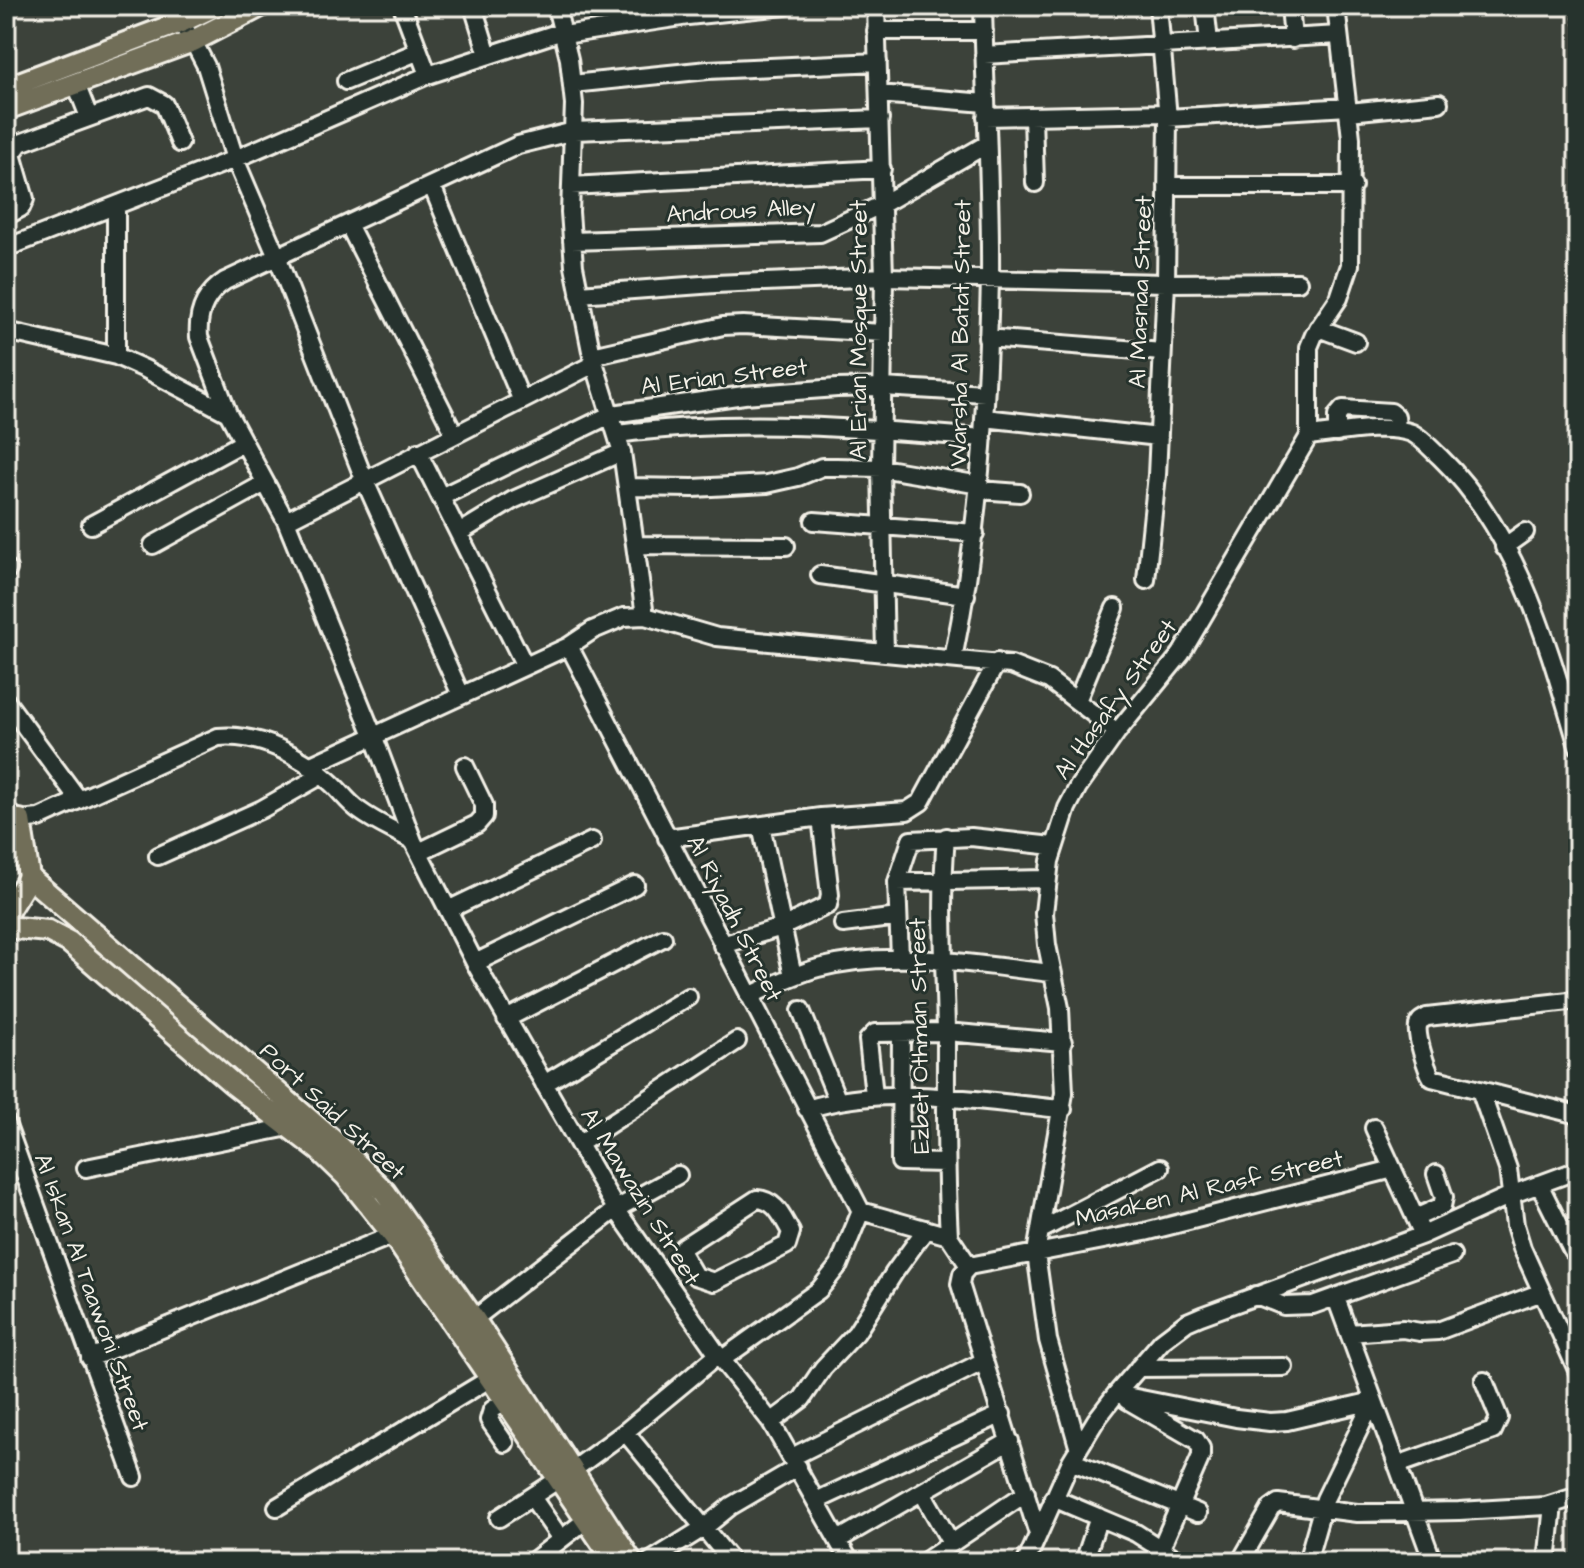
<svg xmlns="http://www.w3.org/2000/svg" width="1584" height="1568" font-family="'Architects Daughter',sans-serif">
	<style>
		.lines { fill: none; stroke-linecap: round; stroke-linejoin: round }
		.minor-casing { stroke: #f4f1e8; stroke-width: 22 }
		.major-casing { stroke: #f4f1e8; stroke-width: 26 }
		.minor { stroke: #26332d; stroke-width: 16 }
		.major { stroke: #716e59; stroke-width: 20 }
		.rail-casing { stroke: #f4f1e8; stroke-width: 8 }
		.rail { stroke: #26332d; stroke-width: 5; stroke-dasharray: 15; stroke-linecap: butt }
		.labels { text-anchor: middle; stroke-width: 6; stroke-linejoin: round; paint-order: stroke }
		.street-label { font-size: 24px; fill: #f4f1e8; stroke: #26332d }
	</style>
	<rect width="100%" height="100%" fill="#3c423a"/>
	<filter id="ink" filterUnits="userSpaceOnUse"><feTurbulence type="fractalNoise" baseFrequency=".0125" numOctaves="2"/><feDisplacementMap in="SourceGraphic" scale="16" xChannelSelector="R" yChannelSelector="G"/><feConvolveMatrix kernelMatrix="1 2 1 2 8 2 1 2 1" color-interpolation-filters="sRGB"/></filter>
	<g filter="url(#ink)">
		<g class="lines">
			<g class="minor-casing">
				<path id="minor" d="M 169,6 L 193,41 L 206,66 L 235,159 L 277,257 L 364,479 L 461,695
					M 402,6 L 428,75
					M 473,6 L 488,55
					M 556,6 L 569,59 L 574,104 L 570,212 L 574,266 L 592,356 L 622,452 L 645,616
					M 876,6 L 884,277 L 881,468 L 885,653
					M 1205,6 L 1209,42
					M 1290,6 L 1293,39
					M 876,31 L 984,31
					M 564,35 L 688,16 L 785,6
					M 984,55 L 1339,35
					M 346,81 L 419,51
					M 76,84 L 89,117
					M 572,84 L 708,70 L 878,62
					M 879,94 L 985,103
					M 1349,112 L 1439,103
					M 1033,116 L 1035,183
					M 986,117 L 1167,113
					M 1168,118 L 1348,107
					M 432,186 L 521,399
					M 571,186 L 882,169
					M 1167,186 L 1353,186
					M 6,216 L 21,208 L 25,199 L 12,154 L 20,143 L 149,96 L 164,104 L 180,143
					M 348,224 L 454,433
					M 572,241 L 820,233 L 883,204 L 987,144
					M 6,248 L 235,159 L 428,75 L 563,31
					M 579,294 L 715,284 L 884,277 L 1166,283 L 1298,282
					M 1318,328 L 1356,342
					M 6,331 L 116,356 L 145,369 L 228,413
					M 987,338 L 1162,352
					M 116,356 L 116,207
					M 592,356 L 723,326 L 743,325 L 883,333
					M 984,418 L 1159,437
					M 1337,433 L 1337,416 L 1343,409 L 1391,412 L 1396,416 L 1397,429
					M 618,434 C 739,418 863,428 983,438
					M 1309,436 C 1337,433 1386,423 1412,433 C 1422,438 1431,449 1440,457 C 1518,532 1548,645 1578,746
					M 1309,436 L 1309,347 L 1314,335 L 1339,298 L 1350,265 L 1351,138 L 1336,6
					M 418,452 L 525,666
					M 627,487 L 693,488 L 767,484 L 798,477 L 822,467 L 836,467 L 881,468 L 980,485
					M 980,490 L 1020,493
					M 441,497 L 612,414 L 744,395 L 837,388 L 883,387 L 985,393
					M 286,521 L 594,364
					M 814,521 L 975,533
					M 91,525 L 244,442
					M 459,533 L 513,500 L 622,452
					M 153,545 L 265,483
					M 635,545 L 786,546
					M 1504,547 L 1525,532
					M 6,569 L 8,569
					M 820,575 L 966,595
					M 1146,580 L 1157,475 L 1166,283 L 1168,118 L 1158,6
					M 569,646 L 861,1211
					M 953,659 C 979,533 987,407 990,279 C 991,188 985,97 983,6
					M 6,701 L 79,800
					M 1077,701 L 1115,608
					M 309,766 L 569,646 L 593,630 L 624,617 L 645,616 L 717,637 L 1011,665 L 1049,680 L 1117,732
					M 6,812 L 20,820 L 39,818 L 218,737 C 258,733 300,755 329,781 C 340,790 348,803 360,811 C 376,823 396,831 413,841
					M 761,826 L 793,976
					M 946,837 C 940,902 945,967 946,1033 C 946,1101 945,1168 949,1236
					M 667,838 L 821,817 L 907,811 L 921,802 L 997,662
					M 419,852 L 477,824 L 484,816 L 484,805 L 465,766
					M 158,856 L 262,809 L 322,775
					M 897,882 L 1047,879
					M 450,909 L 592,841
					M 843,924 L 898,917
					M 722,945 L 782,927 L 828,905 L 830,895 L 821,817
					M 900,958 L 897,882 L 911,840 L 971,837 L 1053,846
					M 475,963 L 635,885
					M 749,996 C 771,986 793,975 818,968 C 893,948 976,965 1052,973
					M 1578,1000 L 1427,1017 C 1422,1020 1419,1020 1418,1026 C 1416,1036 1426,1068 1432,1078 L 1578,1115
					M 801,1010 L 837,1099
					M 506,1019 L 663,938
					M 901,1033 L 900,1162 L 945,1163
					M 544,1084 L 688,997
					M 1480,1090 L 1508,1169 L 1515,1225 L 1522,1248 L 1578,1372
					M 874,1095 L 868,1040 L 875,1033 L 946,1032 L 1063,1042
					M 807,1109 C 889,1083 979,1102 1063,1109
					M 6,1123 L 134,1477
					M 1374,1128 L 1423,1235
					M 579,1144 L 737,1041
					M 86,1168 L 289,1127
					M 1539,1184 L 1572,1250 L 1578,1255
					M 757,1199 C 776,1200 782,1217 791,1232 L 787,1245 L 714,1282 L 695,1276 L 682,1254 L 683,1247 Z
					M 861,1211 L 949,1236 L 969,1266
					M 1415,1218 L 1442,1206 L 1444,1197 L 1436,1174
					M 1041,1230 L 1160,1168
					M 1256,1295 L 1284,1306 L 1313,1305 L 1452,1255
					M 1336,1298 L 1433,1562
					M 474,1319 L 616,1209 L 678,1175
					M 1349,1333 L 1403,1329 L 1420,1332 L 1438,1331 L 1542,1292
					M 90,1358 L 393,1235
					M 721,1360 L 819,1290 L 839,1265 L 861,1211
					M 1138,1368 L 1284,1367
					M 1116,1394 L 1236,1418 L 1270,1422 L 1287,1421 L 1373,1401
					M 1127,1400 L 1196,1440 L 1201,1448 L 1201,1456 L 1161,1548
					M 771,1422 L 802,1399 L 823,1368 L 856,1333 L 894,1273 L 926,1229
					M 625,1432 L 732,1562
					M 505,1443 L 489,1420 L 492,1410 L 506,1401
					M 1078,1446 L 1048,1340 L 1036,1253 L 1064,1093 L 1060,1008 L 1047,945 L 1044,913 L 1050,861 L 1067,808 L 1078,787 L 1117,732 L 1181,654 L 1309,436
					M 792,1457 L 984,1361
					M 1071,1461 L 1198,1513
					M 1397,1465 L 1493,1431 L 1499,1418 L 1484,1381
					M 573,1470 L 625,1432 L 718,1355
					M 922,1492 L 951,1543
					M 532,1497 L 561,1539
					M 1053,1498 L 1136,1533 L 1181,1562
					M 816,1501 L 1002,1414
					M 277,1507 L 491,1378
					M 499,1518 L 559,1479
					M 1038,1534 L 960,1284 L 962,1274 L 969,1266 L 1145,1232 L 1393,1169
					M 838,1540 L 1010,1441
					M 532,1562 L 586,1520
					M 649,1562 L 705,1527 L 731,1506 L 798,1467
					M 850,1562 L 771,1422 L 718,1355 L 616,1209 L 475,963 L 413,841 L 373,735 L 286,521 L 228,413 L 199,337 C 197,313 205,294 225,281 L 518,145 L 574,131 L 880,119
					M 924,1562 L 1026,1493
					M 1026,1562 L 1071,1461 L 1096,1420 L 1116,1394 L 1162,1341 L 1187,1322 L 1201,1316 L 1423,1235 L 1513,1194 L 1578,1170
					M 1084,1562 L 1099,1517
					M 1240,1562 L 1271,1508 L 1278,1503 L 1357,1513 L 1459,1511 L 1546,1506 L 1578,1496
					M 1307,1562 L 1325,1499 L 1373,1401
					M 1547,1562 L 1553,1505"/>
			</g>
			<g class="major-casing">
				<path id="major" d="M 6,88 L 181,22 L 215,6
					M 6,109 L 193,41 L 261,6
					M 20,820 L 29,877 L 336,1143 L 385,1192 L 474,1319 L 632,1562
					M 6,914 L 29,877
					M 6,927 L 48,931 L 69,942 L 232,1083 L 319,1150 L 346,1176 L 393,1235 L 615,1562"/>
			</g>
			<use href="#minor" class="minor"/>
			<use href="#major" class="major"/>
			<g class="rail-casing">
				<path id="rail" d="M 1574,6 L 1578,26"/>
			</g>
			<use href="#rail" class="rail"/>
		</g>
	</g>
	<g class="labels">
		<g class="street-label">
			<text transform="translate(741 210) rotate(-3)" y="8">Androus Alley</text>
			<text transform="translate(1140 292) rotate(-88)" y="8">Al Masnaa Street</text>
			<text transform="translate(858 330) rotate(-90)" y="8">Al Erian Mosque Street</text>
			<text transform="translate(960 333) rotate(-89)" y="8">Warsha Al Batat Street</text>
			<text transform="translate(724 376) rotate(-7)" y="8">Al Erian Street</text>
			<text transform="translate(1115 699) rotate(-54)" y="8">Al Hasafy Street</text>
			<text transform="translate(735 918) rotate(63)" y="8">Al Riyadh Street</text>
			<text transform="translate(919 1036) rotate(-91)" y="8">Ezbet Othman Street</text>
			<text transform="translate(333 1111) rotate(43)" y="8">Port Said Street</text>
			<text transform="translate(1209 1188) rotate(-13)" y="8">Masaken Al Rasf Street</text>
			<text transform="translate(641 1196) rotate(58)" y="8">Al Mawazin Street</text>
			<text transform="translate(92 1292) rotate(70)" y="8">Al Iskan Al Taawoni Street</text>
		</g>
	</g>
	<rect width="1584" height="1568" fill="none" stroke="#26332d" stroke-width="32"/>
	<rect x="16" y="16" width="1552" height="1536" fill="none" stroke="#f4f1e8" stroke-width="3" filter="url(#ink)"/>
</svg>
